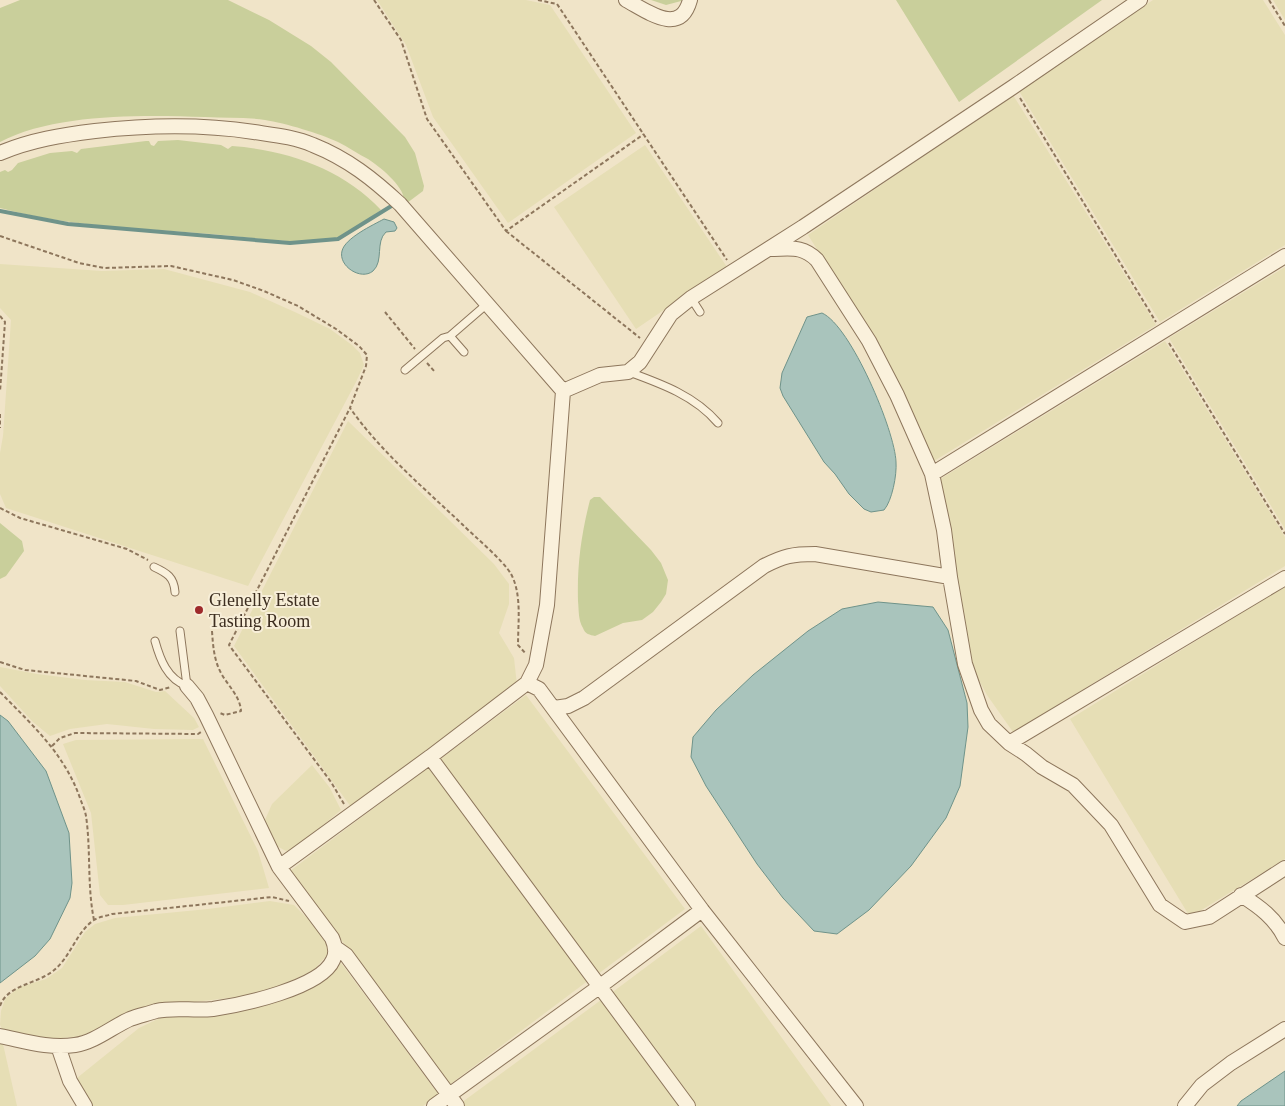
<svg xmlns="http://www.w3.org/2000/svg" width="1285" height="1106" font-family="'Times New Roman',serif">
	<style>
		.farmland { fill: #e6deb5 }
		.green { fill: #c9cf9b }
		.water { fill: #a9c4bc; stroke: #6f938a }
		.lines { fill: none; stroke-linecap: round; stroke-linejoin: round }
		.stream { stroke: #6f938a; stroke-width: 4 }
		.service-casing { stroke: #8d765c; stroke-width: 9 }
		.minor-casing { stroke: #8d765c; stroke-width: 16 }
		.path { stroke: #8d765c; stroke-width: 2; stroke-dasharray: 4 2.5; stroke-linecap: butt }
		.service { stroke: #faf1dc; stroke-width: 7 }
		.minor { stroke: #faf1dc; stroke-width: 14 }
		.poi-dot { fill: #9e2a2b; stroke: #f7eed8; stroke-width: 2 }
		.labels { text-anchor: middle; stroke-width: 4; stroke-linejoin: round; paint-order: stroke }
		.poi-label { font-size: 18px; fill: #3d2e20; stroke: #f7eed8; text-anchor: start }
	</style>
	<rect width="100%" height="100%" fill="#f0e4c8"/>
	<path class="farmland" d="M 377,0 L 526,0 L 550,5 L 636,133 L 508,223 L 433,117 L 406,45 Z
		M 1153,0 L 1263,0 L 1285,35 L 1285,245 L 1160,322 L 1019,91 Z
		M 1273,0 L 1285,0 L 1285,20 Z
		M 1013,95 L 1156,325 L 934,461 L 876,343 L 808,235 Z
		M 645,145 L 727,267 L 636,329 L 554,207 Z
		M 0,264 L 102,271 L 164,269 L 250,292 L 297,313 L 330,329 L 352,345 L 360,353 L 364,365 L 356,382 L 248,586 L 6,508 L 0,494 L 0,453 L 3,436 L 11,320 L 0,308 Z
		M 1285,267 L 1285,529 L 1169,338 Z
		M 1165,341 L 1285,537 L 1285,566 L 1013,732 L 987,695 L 970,664 L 937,481 Z
		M 348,421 L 494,564 L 509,584 L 509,604 L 499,633 L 514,658 L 517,685 L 351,807 L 234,646 Z
		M 1285,586 L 1285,859 L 1190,917 L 1070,719 Z
		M 0,667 L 37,674 L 85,680 L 125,682 L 156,692 L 165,691 L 194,718 L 199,727 L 193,730 L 154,729 L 107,724 L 70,729 L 50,736 L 33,722 L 0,686 Z
		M 526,695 L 685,909 L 598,974 L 439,760 Z
		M 203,739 L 258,851 L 269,888 L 123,905 L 108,905 L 100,895 L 91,813 L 63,744 L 76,740 Z
		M 312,765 L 330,788 L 341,810 L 297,847 L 286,851 L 273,844 L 265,830 L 265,820 L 272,804 Z
		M 430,766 L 589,980 L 449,1085 L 290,871 Z
		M 270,901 L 294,905 L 318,929 L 328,945 L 327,955 L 314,970 L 281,986 L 246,996 L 143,1008 L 81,1036 L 43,1040 L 3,1031 L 0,1025 L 1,1011 L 5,999 L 19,987 L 46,979 L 62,968 L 85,932 L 95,924 L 115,918 L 208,909 Z
		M 701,926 L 769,1020 L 831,1106 L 694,1106 L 610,994 Z
		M 341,963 L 439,1095 L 423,1106 L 93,1106 L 77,1078 L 139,1028 L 162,1017 L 203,1016 L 240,1011 L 304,992 Z
		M 601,1000 L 680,1106 L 464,1106 L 461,1103 Z
		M 0,1042 L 3,1044 L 17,1106 L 0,1106 Z"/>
	<path class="green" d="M 20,0 L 228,0 L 269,20 L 311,46 L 331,62 L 405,137 L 415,153 L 424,186 L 423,191 L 407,203 L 404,200 C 404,186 379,166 368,159 C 358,154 348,147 338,142 C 321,134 285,123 265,120 C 246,117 225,118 205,117 C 144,115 55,113 0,142 L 0,8 Z
		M 651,0 L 685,0 L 666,5 Z
		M 896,0 L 1102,0 L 959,102 Z
		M 178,140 L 221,145 L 228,149 L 232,146 C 287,150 343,169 381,210 C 370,217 347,235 336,238 C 294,246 253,237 211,234 C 140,228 69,227 0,208 L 0,172 L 5,170 L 8,172 L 12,170 L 18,163 L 50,153 L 72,151 L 77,153 L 81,149 L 146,141 L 149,141 L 151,145 L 154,146 L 158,141 Z
		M 594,497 L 600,497 L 651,550 L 661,563 L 668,580 L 666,594 L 661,602 L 653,612 L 642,620 L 623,623 L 595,636 C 590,635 585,634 583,628 C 578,620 579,611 578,601 C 577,566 581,535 590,500 Z
		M 0,523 L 22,541 L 24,551 L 6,576 L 0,579 Z"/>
	<path class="water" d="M 384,219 L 394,222 L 397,228 L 395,231 L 386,232 C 375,242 384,261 373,271 C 361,281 338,266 342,251 C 345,238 373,225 384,219 Z
		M 822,313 C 851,326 895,431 896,462 C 897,475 892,501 884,510 L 871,512 L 864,509 L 849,494 L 835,474 L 824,462 L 783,396 L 780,388 L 782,373 L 807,317 Z
		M 878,602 L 933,607 L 948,630 L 967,703 L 968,727 L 960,786 L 946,818 L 911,866 L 869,910 L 837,934 L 814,931 L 783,898 L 757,864 L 706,786 L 691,757 L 693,737 L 716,710 L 753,675 L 808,631 L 842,609 Z
		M 0,715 L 8,721 L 46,771 L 69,833 L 72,883 L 70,898 L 50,939 L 35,956 L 0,983 Z
		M 1285,1071 L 1285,1106 L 1237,1106 L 1241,1101 Z"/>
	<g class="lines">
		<path class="stream" d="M 0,211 L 68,224 L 290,243 L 338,239 L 393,205"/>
		<g class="service-casing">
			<path id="service" d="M 691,298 L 700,312
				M 450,336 L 464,352
				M 405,370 L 443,338 L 450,336 L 487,304
				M 629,372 C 662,384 695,396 718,423
				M 154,567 C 167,573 174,577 175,592
				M 155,641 C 160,659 167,679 187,686 L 180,631"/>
		</g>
		<g class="minor-casing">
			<path id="minor" d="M 626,0 C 647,11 680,37 690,0
				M 0,153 C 31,140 62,135 95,131 C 149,125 201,124 254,132 C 274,135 295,137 313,145 C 348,159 373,179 400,204 L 563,391 L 547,605 L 536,665 L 527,683
				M 770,249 C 790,249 802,245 817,260 L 869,341 L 897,395 L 932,474
				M 563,391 L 600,375 L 628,372 L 640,362 L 671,314 L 691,298 L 803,227 L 1013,87 L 1140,0
				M 950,577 L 965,664 L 981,710 L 989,724 L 1009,743 L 1026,754 L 1042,767 L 1073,785 L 1111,825 L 1160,905 L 1185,922 L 1209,917 L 1285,868
				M 187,686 L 197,698 L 206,715 L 279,867
				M 554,708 L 568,706 L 584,698 L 764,566 C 784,556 792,554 815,554 L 950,577 L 944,530 L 932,474 L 1285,256
				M 1009,743 L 1285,578
				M 430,757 L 688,1106
				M 1241,895 C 1260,907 1275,918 1285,938
				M 336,948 L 346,955 L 457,1106
				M 0,1036 C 25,1041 49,1049 75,1045 C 95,1042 112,1027 130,1019 C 138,1016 147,1014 156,1011 C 174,1007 194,1011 213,1009 C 241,1005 321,988 333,960 C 337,953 335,945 332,938 L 279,867 L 430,757 L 527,683 L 539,689 L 702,910 L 856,1106
				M 58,1046 L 70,1081 L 85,1106
				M 434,1106 L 599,987 L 702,910
				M 1185,1106 L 1202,1085 L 1231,1063 L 1285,1029"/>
		</g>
		<path class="path" d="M 374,0 L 401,40 L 427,119 L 506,231 L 644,134
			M 538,0 L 557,4 L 727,260
			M 1269,0 L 1285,26
			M 1020,98 L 1156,322
			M 506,231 L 640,338
			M 0,236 L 79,263 L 104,268 L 171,266 L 233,280 L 264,291 L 298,306 L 336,329 L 359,346 L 367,355 L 366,366 L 350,408 C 381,452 424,488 463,525 C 475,537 503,560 511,574 C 522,594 518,623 518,645 L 526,654
			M 385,312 L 415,349
			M 0,316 L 5,322 L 0,392
			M 1169,343 L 1285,534
			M 427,363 L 435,372
			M 0,414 L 0,428
			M 0,508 L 20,518 L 127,549 L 148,560
			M 212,631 C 213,646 214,660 221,673 C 228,686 240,696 241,711 L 225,715 L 220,713
			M 0,662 L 25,670 L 136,681 L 160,690 L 171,687
			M 0,692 C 32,725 64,753 80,798 C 82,804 85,810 86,816 C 91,850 87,886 94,920
			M 52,746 L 60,738 L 75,733 L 198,734 L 201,732
			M 344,804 L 331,782 L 229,645 L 350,408
			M 0,1006 C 7,985 37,984 53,971 C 71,957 76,932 94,920 C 98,917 106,916 112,914 L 272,897 L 289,901"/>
		<use href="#service" class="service"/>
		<use href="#minor" class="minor"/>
	</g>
	<circle class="poi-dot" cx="199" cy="610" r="5"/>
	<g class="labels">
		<g class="poi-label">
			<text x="209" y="606">Glenelly Estate<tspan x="209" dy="21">Tasting Room</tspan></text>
		</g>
	</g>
</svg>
